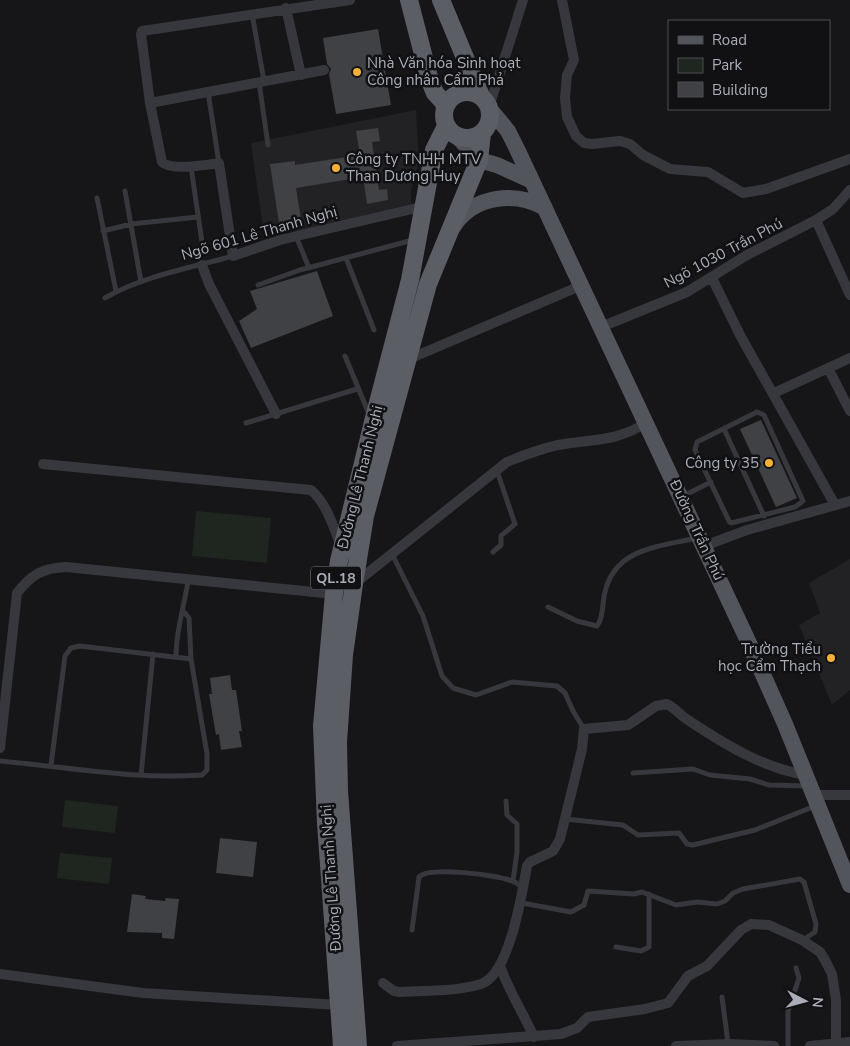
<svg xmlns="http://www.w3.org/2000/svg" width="850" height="1046" font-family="'Nunito Sans',sans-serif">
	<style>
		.built { fill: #222225 }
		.green { fill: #1e261f }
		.building { fill: #404145 }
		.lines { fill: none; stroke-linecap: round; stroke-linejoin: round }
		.service { stroke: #37383d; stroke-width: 5 }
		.minor { stroke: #37383d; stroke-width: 10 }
		.primary { stroke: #53555c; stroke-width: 16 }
		.trunk { stroke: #5b5e65; stroke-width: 18 }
		.poi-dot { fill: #f2b134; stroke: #111113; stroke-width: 2 }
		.labels { text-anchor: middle; stroke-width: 5; stroke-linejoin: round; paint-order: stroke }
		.shield { fill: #111113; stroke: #7b7e86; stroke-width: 1 }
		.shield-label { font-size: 14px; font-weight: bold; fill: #a8adb8 }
		.poi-label { font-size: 15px; fill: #a8adb8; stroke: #111113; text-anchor: start }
		.street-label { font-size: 15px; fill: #a8adb8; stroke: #111113 }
	</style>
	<rect width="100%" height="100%" fill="#161618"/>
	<path class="built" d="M 416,110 L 419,162 L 411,191 L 411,204 L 310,229 L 264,236 L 251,143 Z
		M 850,559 L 850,690 L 832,705 L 799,625 L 820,613 L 809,583 Z"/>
	<path class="green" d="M 196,511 L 271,518 L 267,563 L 192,556 Z
		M 65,800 L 118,806 L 115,833 L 62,827 Z
		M 60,853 L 112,858 L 109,884 L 57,878 Z"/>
	<path class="building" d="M 378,29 L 391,105 L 336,114 L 329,74 L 331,69 L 327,64 L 323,38 Z
		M 378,128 L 380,141 L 372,142 L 379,190 L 387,189 L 388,200 L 367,204 L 363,177 L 296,188 L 302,226 L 280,230 L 270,164 L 295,161 L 295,165 L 360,155 L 356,131 Z
		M 317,271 L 333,316 L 251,348 L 239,321 L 257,309 L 250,291 Z
		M 761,420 L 797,498 L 776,507 L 740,429 Z
		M 230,675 L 232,690 L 236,690 L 242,731 L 239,731 L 242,747 L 221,750 L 219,734 L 216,735 L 209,694 L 212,694 L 210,678 Z
		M 220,838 L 257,842 L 253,877 L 216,873 Z
		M 132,894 L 146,896 L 145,899 L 165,901 L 166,898 L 179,899 L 174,939 L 162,938 L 162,933 L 127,932 Z"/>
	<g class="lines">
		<path class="service" d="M 252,14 L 264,81
			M 259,82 L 268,145
			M 208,92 L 219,163
			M 191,167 L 203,249
			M 125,191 L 141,282
			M 97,198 L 116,291
			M 103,231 L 131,224 L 198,217
			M 296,236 L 309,268
			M 346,258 L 374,330
			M 258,285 L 300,270 L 413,240
			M 105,298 C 143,276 190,268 233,256
			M 345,356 L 369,414
			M 757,412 L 764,415 L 803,501 L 795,507 L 731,523 L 729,521 L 695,450 L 697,442 Z
			M 246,423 L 357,389
			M 724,429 L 764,516
			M 683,496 L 711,482
			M 493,552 L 501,545 L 501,536 L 515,524 L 497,471
			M 392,554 L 423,616 L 442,676 L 453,688 L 476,695 L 512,682 L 557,686 L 565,693 L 573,711 L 584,729
			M 548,607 L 577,621 L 597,626 C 604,617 602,602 605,592 C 615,548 659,547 696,538
			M 176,657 C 176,629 184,608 188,581
			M 0,761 C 67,767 135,780 202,775 L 207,770 L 207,754 L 191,659 L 189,618 L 184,612
			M 51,765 L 65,656 L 71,648 L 80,646 L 191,659
			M 633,773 L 693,769 L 710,775 L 750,779 L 769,785 L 807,786
			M 141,775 L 153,654
			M 506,801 L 507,815 L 517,824 L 517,852 L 513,881
			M 565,819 L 623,825 L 638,835 L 679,833 L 687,844 L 693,845 L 755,830 L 815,806
			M 522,903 L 571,912 L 584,905 L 588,891 L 634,894 L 642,892 L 676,905 L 697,902 L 717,904 L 725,901 L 733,893 L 743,889 L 800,879 L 804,882 L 816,924 L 815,932 L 803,940
			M 412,930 L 419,877 C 429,866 497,875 512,881 C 516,882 519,885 522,887
			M 616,947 L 641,951 L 649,947 L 649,894
			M 722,997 L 728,1043
			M 788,1046 L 788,1011 L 799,978 L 796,968"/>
		<path class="minor" d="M 350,0 L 142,31 L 141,34 L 150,103 L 162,162 C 171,171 206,165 219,163 L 233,256 L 280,240 L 425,206
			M 562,0 L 574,60 L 567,75 L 565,98 L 567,117 L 576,136 L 584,143 L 592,144 L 620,141 L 630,144 L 643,155 L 670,169 L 708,172 L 743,193 L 766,189 L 850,159
			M 286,8 L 301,75
			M 150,103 L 324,70
			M 489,107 L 523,0
			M 816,220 L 850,295
			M 202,265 L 209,284 L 276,414
			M 712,278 L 740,335 L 835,505
			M 601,327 L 687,292 L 747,255 L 816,220 L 833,209 L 850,190
			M 409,359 L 580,286
			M 828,368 L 850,411
			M 774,393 L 850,358
			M 43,464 L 311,490 C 327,504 333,526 341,546
			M 704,546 L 747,530 L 850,501
			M 354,584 L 507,462 C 524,455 540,449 558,445 C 591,439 618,442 647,422
			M 0,748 L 17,593 C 31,575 42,568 66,567 L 334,594
			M 812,795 L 850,795
			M 500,966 C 509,991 523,1013 534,1037
			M 0,974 L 143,993 L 339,1005
			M 383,983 L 394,991 L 400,992 C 426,990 456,992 481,984 C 510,974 522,893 527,866 L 530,862 L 553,851 L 560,839 L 582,749 L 584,729 L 628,725 L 656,706 L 667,704 C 675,708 681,716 688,720 C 724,744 763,768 806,775
			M 397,1046 L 561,1034 L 577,1028 L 588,1017 L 645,1009 L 668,1003 L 688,976 L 707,966 L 741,930 L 751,924 L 769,925 L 802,940 L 820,952 L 825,960 L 832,974 L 836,1000 L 836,1044
			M 676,1046 L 729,1044 L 774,1046
			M 810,1046 L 850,1042"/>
		<path class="primary" d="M 489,108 L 508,131 L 517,149 L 748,641 L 785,724 L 850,885
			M 456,135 L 479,160 L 497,165 L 532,181
			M 453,227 C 473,195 516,191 545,208"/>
		<path class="trunk" d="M 409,0 L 430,81 L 435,93 L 446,105
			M 441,0 L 481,96
			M444 115a23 23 0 1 1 46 0a23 23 0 1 1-46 0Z
			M 342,1046 L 326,823 L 322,726 L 334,594 L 339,561 L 373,422 L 410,280 L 434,150 L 446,126
			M 358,1046 L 339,791 L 338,742 L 344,655 L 354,584 L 365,516 L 428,284 L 479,160 L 482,133"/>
	</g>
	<g class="poi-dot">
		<circle cx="357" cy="72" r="5"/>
		<circle cx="336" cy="168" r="5"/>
		<circle cx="769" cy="463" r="5"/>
		<circle cx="831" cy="658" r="5"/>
	</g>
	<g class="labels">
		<rect class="shield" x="311" y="566.5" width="50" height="23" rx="4"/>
		<g class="shield-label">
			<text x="336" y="583">QL.18</text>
		</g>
		<g class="poi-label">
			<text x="367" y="68">Nhà Văn hóa Sinh hoạt<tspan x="367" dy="17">Công nhân Cẩm Phả</tspan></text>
			<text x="346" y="164">Công ty TNHH MTV<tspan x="346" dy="17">Than Dương Huy</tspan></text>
			<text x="759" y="468" text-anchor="end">Công ty 35</text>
			<text x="821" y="654" text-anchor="end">Trường Tiểu<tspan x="821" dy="17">học Cẩm Thạch</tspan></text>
		</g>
		<g class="street-label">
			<text transform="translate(259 233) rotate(-16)" y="5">Ngõ 601 Lê Thanh Nghị</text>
			<text transform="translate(723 253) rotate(-28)" y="5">Ngõ 1030 Trần Phú</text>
			<text transform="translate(360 477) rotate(-76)" y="5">Đường Lê Thanh Nghị</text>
			<text transform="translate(697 530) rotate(65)" y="5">Đường Trần Phú</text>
			<text transform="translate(331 878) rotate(-94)" y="5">Đường Lê Thanh Nghị</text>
		</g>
	</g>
	<rect x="668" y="20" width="162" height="90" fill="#111113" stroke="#4d4f55"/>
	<rect x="678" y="36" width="25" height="8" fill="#53555c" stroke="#4d4f55"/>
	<text x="712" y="45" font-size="15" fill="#a8adb8">Road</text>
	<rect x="678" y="58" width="25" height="15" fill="#1e261f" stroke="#4d4f55"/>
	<text x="712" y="70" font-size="15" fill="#a8adb8">Park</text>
	<rect x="678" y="82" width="25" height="15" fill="#404145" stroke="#4d4f55"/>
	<text x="712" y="95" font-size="15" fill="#a8adb8">Building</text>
	<g transform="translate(805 1001) rotate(96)" stroke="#111113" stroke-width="4" paint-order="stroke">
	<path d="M0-4L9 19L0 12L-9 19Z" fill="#a8adb8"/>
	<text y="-8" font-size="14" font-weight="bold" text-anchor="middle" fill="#a8adb8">N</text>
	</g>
</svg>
